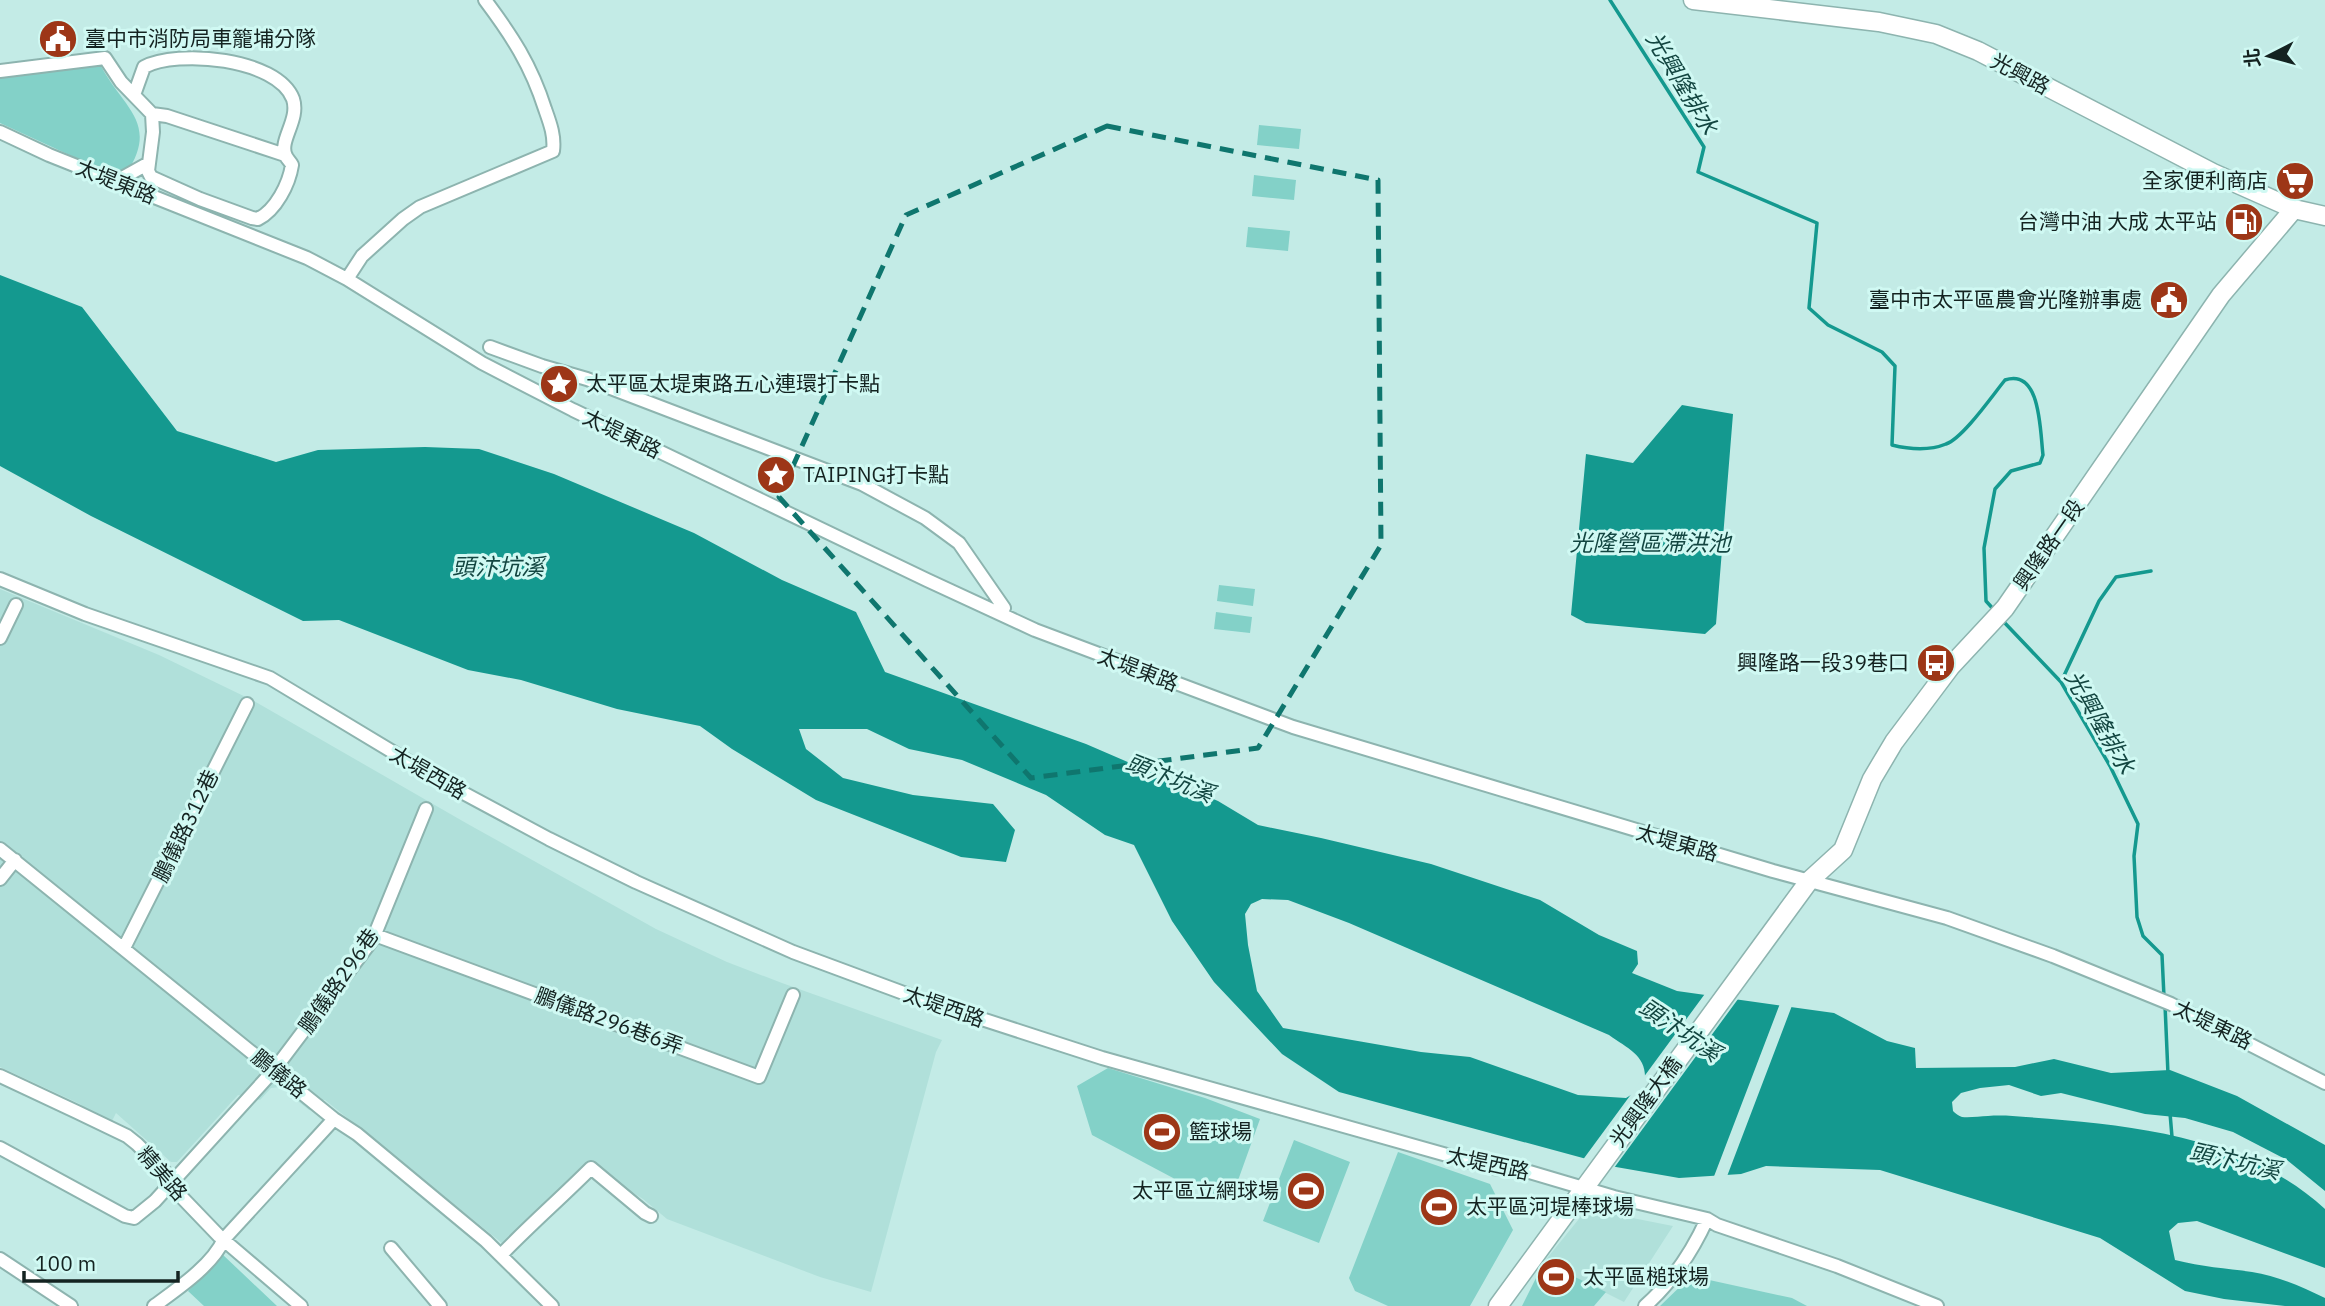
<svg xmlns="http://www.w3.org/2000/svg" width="2325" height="1306" font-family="'IBM Plex Sans','Noto Sans TC',sans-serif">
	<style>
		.built { fill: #b0e0da }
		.green { fill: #83d1c8 }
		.water { fill: #14998f; fill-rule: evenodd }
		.pier { fill: #c3ebe6 }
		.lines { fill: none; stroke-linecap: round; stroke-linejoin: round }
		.stream { stroke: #14998f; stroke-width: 3.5 }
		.street-casing { stroke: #8db4af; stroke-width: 16 }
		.secondary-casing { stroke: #8db4af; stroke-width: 21 }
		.street { stroke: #fff; stroke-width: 12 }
		.secondary { stroke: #fff; stroke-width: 18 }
		.marked { fill: none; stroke: #0f766e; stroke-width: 5; stroke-dasharray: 14 9; stroke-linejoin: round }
		.labels { text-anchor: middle; stroke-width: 6; stroke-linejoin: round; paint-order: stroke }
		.poi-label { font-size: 21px; fill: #142321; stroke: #d0f9f3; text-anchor: start }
		.street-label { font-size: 21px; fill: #142321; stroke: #d0f9f3 }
		.water-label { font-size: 23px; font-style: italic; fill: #134641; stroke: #d0f9f3 }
	</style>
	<rect width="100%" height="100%" fill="#c3ebe6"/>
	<path class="built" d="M 0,589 L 159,655 L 254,701 L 466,823 L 656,929 L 727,962 L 782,983 L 942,1040 L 936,1052 L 871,1292 L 820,1277 L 667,1219 L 643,1199 L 601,1173 L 592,1163 L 512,1251 L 325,1100 L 322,1100 L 321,1111 L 309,1110 L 280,1087 L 271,1088 L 260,1100 L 238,1095 L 177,1162 L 171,1162 L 116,1113 L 111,1123 L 90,1114 L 80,1104 L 0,1067 Z
		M 1587,1209 L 1673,1226 L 1624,1302 L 1544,1262 Z"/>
	<path class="green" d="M 101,66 C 123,108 160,123 126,174 L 115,176 L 0,123 L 0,77 Z
		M 1259,125 L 1301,129 L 1299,149 L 1257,145 Z
		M 1254,175 L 1296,180 L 1294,200 L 1252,196 Z
		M 1248,227 L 1290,231 L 1288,251 L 1246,247 Z
		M 1219,585 L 1255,589 L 1253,606 L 1217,601 Z
		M 1216,612 L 1252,617 L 1250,633 L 1214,629 Z
		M 1108,1068 L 1205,1098 L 1260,1119 L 1231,1200 L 1175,1179 L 1092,1135 L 1077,1086 Z
		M 1294,1140 L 1350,1162 L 1319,1243 L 1263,1221 Z
		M 1398,1152 L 1490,1184 L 1513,1230 L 1470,1306 L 1388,1306 L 1355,1291 L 1349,1278 Z
		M 222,1254 L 277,1306 L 204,1306 L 188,1291 Z
		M 1544,1262 L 1606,1292 L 1594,1306 L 1522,1306 Z
		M 1691,1276 L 1792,1298 L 1807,1306 L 1660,1306 Z"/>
	<path class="water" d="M 0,275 L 82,307 L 177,431 L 276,462 L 318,450 L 425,447 L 479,449 L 554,474 L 694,533 L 782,580 L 856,612 L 885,672 L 1086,744 L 1218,801 L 1258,825 L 1321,838 L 1431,864 L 1540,900 L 1599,935 L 1637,951 L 1638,964 L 1632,973 L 1677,991 L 1834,1013 L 1887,1041 L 1915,1048 L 1916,1068 L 2015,1067 L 2054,1059 L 2111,1073 L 2170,1070 L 2237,1096 L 2325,1145 L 2325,1191 L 2287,1160 L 2233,1132 L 2185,1118 L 2145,1114 L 2061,1093 L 2041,1096 L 2009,1085 L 1980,1088 L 1961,1093 L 1952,1102 L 1953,1111 C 1955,1113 1959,1116 1962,1117 C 1970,1118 1980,1116 1988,1116 C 2001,1115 2013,1116 2026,1117 C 2130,1125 2244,1135 2325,1209 L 2325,1268 L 2197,1221 L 2178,1223 L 2169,1231 L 2175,1260 C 2202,1267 2225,1268 2252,1272 C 2278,1276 2302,1287 2325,1298 L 2325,1306 L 2285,1306 L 2224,1299 L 2185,1291 L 2100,1238 L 1880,1170 L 1766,1166 L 1741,1174 L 1679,1178 L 1616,1167 L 1339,1092 L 1282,1054 L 1214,982 L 1172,921 L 1134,845 L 1105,835 L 1046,795 L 962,760 L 909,749 L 867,729 L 799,729 L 806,749 L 843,778 L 913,795 L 993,804 L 1015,830 L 1006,862 L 961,857 L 816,800 L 732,749 L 700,726 L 617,709 L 521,680 L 468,670 L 339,620 L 303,621 L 91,516 L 0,466 ZM 1262,899 L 1288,900 L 1349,923 L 1609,1035 C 1630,1050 1650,1057 1644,1087 L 1626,1098 L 1578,1095 L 1470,1057 L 1421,1052 L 1283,1028 L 1257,991 L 1248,945 L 1245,914 L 1251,904 Z
		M 1682,405 L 1733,414 L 1716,624 L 1705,634 L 1586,623 L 1571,615 L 1586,454 L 1633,463 Z"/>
	<path class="pier" d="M 1707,991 L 1741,995 L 1614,1168 L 1615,1170 L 1582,1161 Z
		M 1781,1001 L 1793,1003 L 1726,1179 L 1713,1179 Z"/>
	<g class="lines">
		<path class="stream" d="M 1610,0 L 1704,147 L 1698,172 L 1817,223 L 1809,308 L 1828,325 L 1882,352 L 1895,366 L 1892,445 C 1908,449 1929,451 1946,444 C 1963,438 1992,396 2005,380 C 2041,368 2040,431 2043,455 L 2040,463 L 2011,471 L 1995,489 L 1984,548 L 1986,601 L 1995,611
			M 2002,620 L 2061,682 L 2110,766 L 2138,824 L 2134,856 L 2137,917 L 2143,936 L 2162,955 L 2164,997
			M 2061,682 L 2099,601 L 2116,577 L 2151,571
			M 2165,1005 L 2168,1074
			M 2170,1113 L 2172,1137"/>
		<g class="street-casing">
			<path id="street" d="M 0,71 L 105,58 L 121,82 L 152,114 L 153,132 L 148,171 L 151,177 L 200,199 L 252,218 L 258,219 C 276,210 289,184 292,165 C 290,161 287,159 286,156 C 278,141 300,120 293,99 C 277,58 177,49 144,67 L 134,95
				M 152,114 L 167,116 L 285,155
				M 0,132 L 49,155 L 307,258 L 347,279 L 482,363 L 573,410 L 927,580 L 1035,630 L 1293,727 L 1773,871 L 1947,918 L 2053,956 L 2171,1004 L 2325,1083
				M 115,182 L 149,163
				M 347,279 L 362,256 L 403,219 L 420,207 L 553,151 C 555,136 550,123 545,109 C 531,65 512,36 485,0
				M 490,347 L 542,366 L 587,379 L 862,484 L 925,518 L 959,543 L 1004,608
				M 0,579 L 85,614 L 270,678 L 441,781 L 549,839 L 636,882 L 793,952 L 917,998 L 1102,1058 L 1493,1168 L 1526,1171 L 1614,1197 L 1707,1219 L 1717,1225 L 1837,1266 L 1937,1306
				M 0,638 L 16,605
				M 0,849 L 334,1119 L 357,1134 L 486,1241 L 552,1306
				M 0,879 L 15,860
				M 375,935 L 759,1077 L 793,995
				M 124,948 L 247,704
				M 0,1076 L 77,1112 L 127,1136 L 137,1144 L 166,1173 L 170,1185 L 219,1236 L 301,1306
				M 0,1148 L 125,1216 L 134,1218 L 155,1201 L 274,1070 L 373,939 L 426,809
				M 391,1248 L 440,1306
				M 501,1255 C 530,1225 561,1198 591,1168 L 645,1213 L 651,1216
				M 0,1259 L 71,1306
				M 154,1306 C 177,1289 212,1266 224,1239 L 334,1119
				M 1645,1306 C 1672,1282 1692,1252 1707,1219"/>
		</g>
		<g class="secondary-casing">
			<path id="secondary" d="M 1693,0 L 1879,22 L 1936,34 L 1978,51 L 2213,173 L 2294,209 L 2325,216
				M 1498,1306 L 1809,881 L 1843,850 L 1872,779 L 1894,742 L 1951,666 L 2005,608 L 2221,295 L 2294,209"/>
		</g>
		<use href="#street" class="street"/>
		<use href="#secondary" class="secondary"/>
	</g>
	<path class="marked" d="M 1107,126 L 1378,180 L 1381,545 L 1258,748 L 1031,778 L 779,497 L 906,215 Z"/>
	<defs>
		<g id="civic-disc" transform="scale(2.0125)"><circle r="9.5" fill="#9d3617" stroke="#d0f9f3"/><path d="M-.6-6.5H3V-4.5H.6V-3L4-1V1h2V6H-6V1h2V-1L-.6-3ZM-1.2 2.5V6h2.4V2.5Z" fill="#fff"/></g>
		<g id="supermarket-disc" transform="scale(2.0125)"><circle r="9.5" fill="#9d3617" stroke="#d0f9f3"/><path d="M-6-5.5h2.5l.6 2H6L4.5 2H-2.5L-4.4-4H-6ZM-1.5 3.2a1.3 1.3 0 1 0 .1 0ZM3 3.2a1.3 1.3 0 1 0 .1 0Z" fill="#fff"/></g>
		<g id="fuel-disc" transform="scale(2.0125)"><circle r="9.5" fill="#9d3617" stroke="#d0f9f3"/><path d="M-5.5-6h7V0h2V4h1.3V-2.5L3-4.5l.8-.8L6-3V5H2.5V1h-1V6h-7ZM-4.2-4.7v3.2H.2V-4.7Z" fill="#fff"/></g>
		<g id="sight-disc" transform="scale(2.0125)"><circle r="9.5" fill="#9d3617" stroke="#d0f9f3"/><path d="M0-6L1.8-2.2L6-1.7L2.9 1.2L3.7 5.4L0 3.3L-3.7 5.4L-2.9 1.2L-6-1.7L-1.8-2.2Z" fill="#fff"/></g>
		<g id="bus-disc" transform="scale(2.0125)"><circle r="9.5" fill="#9d3617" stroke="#d0f9f3"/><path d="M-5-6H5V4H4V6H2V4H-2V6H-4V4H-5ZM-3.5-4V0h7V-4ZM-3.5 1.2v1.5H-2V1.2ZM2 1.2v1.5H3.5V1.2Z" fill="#fff"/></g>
		<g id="stadium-disc" transform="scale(2.0125)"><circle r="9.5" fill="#9d3617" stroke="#d0f9f3"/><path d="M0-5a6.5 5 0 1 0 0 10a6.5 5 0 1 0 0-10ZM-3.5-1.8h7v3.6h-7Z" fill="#fff"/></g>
	</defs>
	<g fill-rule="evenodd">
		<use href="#civic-disc" x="58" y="39"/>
		<use href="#supermarket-disc" x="2295" y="181"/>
		<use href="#fuel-disc" x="2244" y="222"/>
		<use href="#civic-disc" x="2169" y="300"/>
		<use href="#sight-disc" x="559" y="384"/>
		<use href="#sight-disc" x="776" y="475"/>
		<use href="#bus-disc" x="1936" y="663"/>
		<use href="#stadium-disc" x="1162" y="1132"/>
		<use href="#stadium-disc" x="1306" y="1191"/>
		<use href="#stadium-disc" x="1439" y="1207"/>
		<use href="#stadium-disc" x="1556" y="1277"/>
	</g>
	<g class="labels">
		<g class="poi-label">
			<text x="85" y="46">臺中市消防局車籠埔分隊</text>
			<text x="2268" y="188" text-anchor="end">全家便利商店</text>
			<text x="2217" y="229" text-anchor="end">台灣中油 大成 太平站</text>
			<text x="2142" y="307" text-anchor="end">臺中市太平區農會光隆辦事處</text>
			<text x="586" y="391">太平區太堤東路五心連環打卡點</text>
			<text x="803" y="482">TAIPING打卡點</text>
			<text x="1909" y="670" text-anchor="end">興隆路一段39巷口</text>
			<text x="1189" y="1139">籃球場</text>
			<text x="1279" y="1198" text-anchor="end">太平區立網球場</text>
			<text x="1466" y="1214">太平區河堤棒球場</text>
			<text x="1583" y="1284">太平區槌球場</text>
		</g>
		<g class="street-label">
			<text transform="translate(2020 74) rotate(28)" y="7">光興路</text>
			<text transform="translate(116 182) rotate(22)" y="7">太堤東路</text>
			<text transform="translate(622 434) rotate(26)" y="7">太堤東路</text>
			<text transform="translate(2049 545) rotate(-55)" y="7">興隆路一段</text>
			<text transform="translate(1138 670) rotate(21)" y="7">太堤東路</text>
			<text transform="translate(428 773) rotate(30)" y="7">太堤西路</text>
			<text transform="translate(186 826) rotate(-64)" y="7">鵬儀路312巷</text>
			<text transform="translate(1677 843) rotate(16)" y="7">太堤東路</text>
			<text transform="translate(339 981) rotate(-55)" y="7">鵬儀路296巷</text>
			<text transform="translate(944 1007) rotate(19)" y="7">太堤西路</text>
			<text transform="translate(609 1021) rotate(20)" y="7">鵬儀路296巷6弄</text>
			<text transform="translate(2213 1025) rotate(26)" y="7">太堤東路</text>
			<text transform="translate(279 1074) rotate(39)" y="7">鵬儀路</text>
			<text transform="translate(1646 1102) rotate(-54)" y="7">光興隆大橋</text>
			<text transform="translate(1488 1164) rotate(12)" y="7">太堤西路</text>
			<text transform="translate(162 1174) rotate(49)" y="7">精美路</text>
		</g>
		<g class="water-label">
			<text transform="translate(1682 83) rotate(59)" y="8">光興隆排水</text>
			<text x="1650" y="551">光隆營區滯洪池</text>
			<text x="498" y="575">頭汴坑溪</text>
			<text transform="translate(2100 722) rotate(60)" y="8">光興隆排水</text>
			<text transform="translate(1170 778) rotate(22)" y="8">頭汴坑溪</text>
			<text transform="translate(1680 1030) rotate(34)" y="8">頭汴坑溪</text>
			<text transform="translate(2235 1161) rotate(13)" y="8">頭汴坑溪</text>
		</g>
	</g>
	<g transform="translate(2269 56) rotate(264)" stroke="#d0f9f3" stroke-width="5" paint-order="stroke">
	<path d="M0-5L12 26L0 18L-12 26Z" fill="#142321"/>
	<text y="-10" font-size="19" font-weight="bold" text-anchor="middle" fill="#142321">北</text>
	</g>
	<path d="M24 1271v10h154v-10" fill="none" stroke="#142321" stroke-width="3.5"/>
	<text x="35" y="1271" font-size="21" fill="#142321" stroke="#d0f9f3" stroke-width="5" paint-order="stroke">100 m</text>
</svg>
